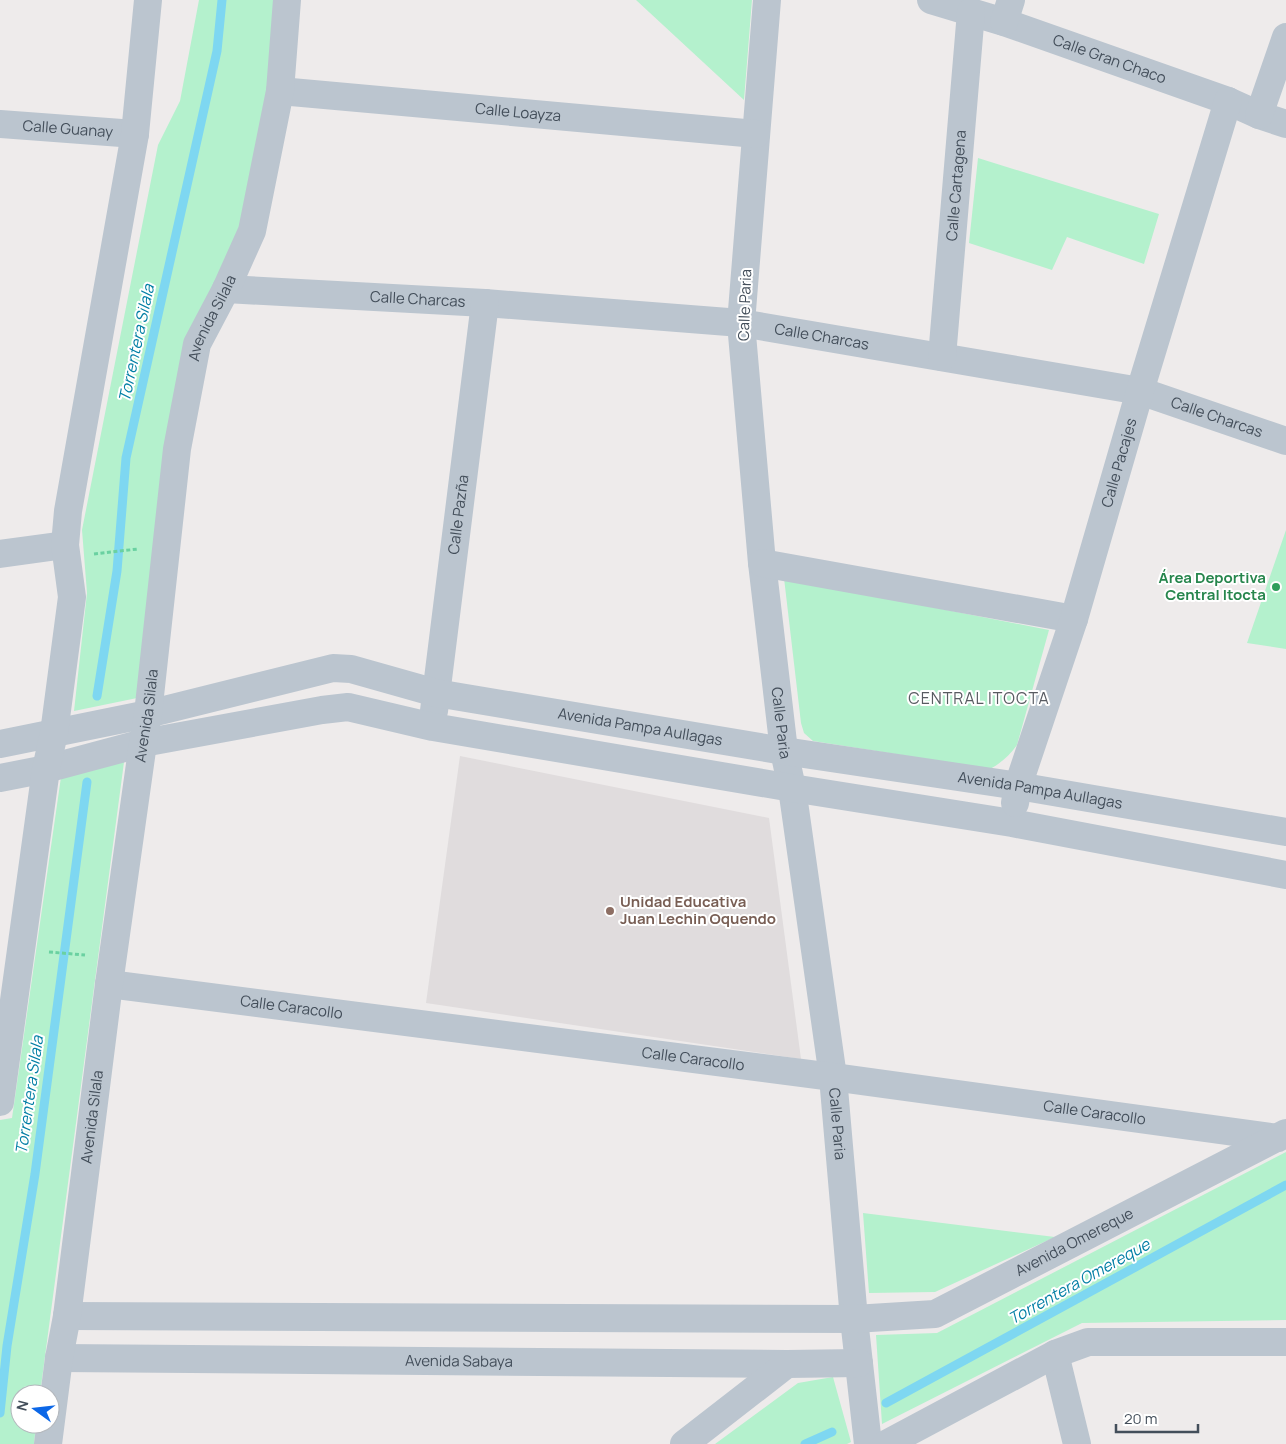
<svg xmlns="http://www.w3.org/2000/svg" width="1286" height="1444" font-family="Manrope,sans-serif">
	<style>
		.education { fill: #e0dcdd }
		.green { fill: #b4f1cd }
		.lines { fill: none; stroke-linecap: round; stroke-linejoin: round }
		.stream { stroke: #7ed7f1; stroke-width: 9 }
		.path { stroke: #6ad1a1; stroke-width: 3; stroke-dasharray: 4 2.5; stroke-linecap: butt }
		.minor { stroke: #bbc5cf; stroke-width: 28 }
		.leisure-dot { fill: #2e9e5b; stroke: #fff; stroke-width: 2 }
		.education-dot { fill: #8d6e63; stroke: #fff; stroke-width: 2 }
		.labels { text-anchor: middle; stroke-width: 4; stroke-linejoin: round; paint-order: stroke }
		.street-label { font-size: 15px; fill: #434e5a; stroke: #fff }
		.leisure-label { font-size: 15px; font-weight: bold; fill: #27864d; stroke: #fff; text-anchor: end }
		.education-label { font-size: 15px; font-weight: bold; fill: #785e54; stroke: #fff; text-anchor: start }
		.water-label { font-size: 16px; font-style: italic; fill: #037fa5; stroke: #fff }
		.neighbourhood-label { font-size: 16px; letter-spacing: 1px; fill: #585b61; stroke: #fff }
	</style>
	<rect width="100%" height="100%" fill="#eeebeb"/>
	<path class="education" d="M 460,756 L 769,818 L 801,1059 L 426,1003 Z"/>
	<path class="green" d="M 199,0 L 275,0 L 268,89 L 240,228 L 190,339 L 142,697 L 74,711 L 87,593 L 82,530 L 158,145 L 180,101 Z
		M 636,0 L 752,0 L 744,100 Z
		M 978,158 L 1159,214 L 1144,264 L 1067,237 L 1052,270 L 969,243 Z
		M 1286,530 L 1286,649 L 1247,643 Z
		M 784,578 L 1049,630 L 1017,745 C 1009,756 1001,763 990,769 L 813,741 L 804,733 L 801,723 Z
		M 124,762 L 40,1394 L 20,1394 L 20,1424 L 36,1424 L 34,1444 L 0,1444 L 0,1120 L 12,1118 L 61,777 Z
		M 1286,1152 L 1286,1320 L 1082,1323 L 882,1424 L 876,1335 L 937,1333 Z
		M 863,1213 L 1055,1237 L 935,1292 L 869,1293 Z
		M 833,1377 L 851,1442 L 847,1444 L 715,1444 L 798,1383 Z"/>
	<g class="lines">
		<path class="stream" d="M 97,696 L 117,571 L 126,458 L 217,51 L 222,0
			M 886,1403 L 1286,1185
			M 0,1413 L 7,1346 L 35,1174 L 87,782
			M 805,1444 L 832,1432"/>
		<path class="path" d="M 94,554 L 138,549
			M 49,952 L 85,955"/>
		<g class="minor">
			<path id="s1" d="M 767,0 L 741,323 L 762,563 L 784,751 L 792,788 L 833,1077 L 854,1319 L 868,1444"/>
			<path id="s2" d="M 931,0 L 1004,22 L 1228,101 L 1259,115 L 1286,124"/>
			<path d="M 1004,22 L 1011,0"/>
			<path id="s3" d="M 280,91 L 756,134"/>
			<path d="M 1259,115 L 1286,37"/>
			<path id="s4" d="M 0,124 L 135,134"/>
			<path id="s5" d="M 226,289 L 485,303 L 741,323 L 1140,391 L 1286,441"/>
			<path id="s6" d="M 942,357 L 971,12"/>
			<path d="M 0,554 L 65,545"/>
			<path d="M 762,563 L 1074,619"/>
			<path id="s7" d="M 434,711 L 485,303"/>
			<path id="s8" d="M 0,744 L 148,714 L 333,668 L 351,669 L 436,693 L 784,751 L 1018,786 L 1286,832"/>
			<path d="M 0,778 L 46,769 L 143,743 L 322,710 L 348,707 L 433,727 L 792,788 L 1012,823 L 1286,875"/>
			<path id="s9" d="M 1015,803 L 1018,786 L 1074,619 L 1140,391 L 1228,101"/>
			<path id="s10" d="M 109,984 L 833,1077 L 1278,1138"/>
			<path d="M 0,1102 L 46,769 L 54,733 L 72,597 L 65,545 L 68,511 L 135,134 L 148,0"/>
			<path id="s11" d="M 67,1316 L 854,1319 L 935,1314 L 1286,1133"/>
			<path d="M 1055,1354 L 1077,1444"/>
			<path id="s12" d="M 59,1358 L 787,1364 L 859,1363"/>
			<path id="s13" d="M 48,1444 L 59,1358 L 67,1316 L 109,984 L 143,743 L 148,714 L 177,449 L 197,344 L 226,289 L 252,231 L 280,91 L 287,0"/>
			<path d="M 684,1444 L 787,1364"/>
			<path d="M 886,1444 L 1055,1354 L 1088,1342 L 1286,1342"/>
		</g>
	</g>
	<circle class="leisure-dot" cx="1276" cy="587" r="5"/>
	<circle class="education-dot" cx="610" cy="911" r="5"/>
	<g class="labels">
		<g class="street-label">
			<text dy="5" stroke="none"><textPath href="#s2" startOffset="188">Calle Gran Chaco</textPath></text>
			<text dy="5" stroke="none"><textPath href="#s3" startOffset="239">Calle Loayza</textPath></text>
			<text dy="5" stroke="none"><textPath href="#s4" startOffset="68">Calle Guanay</textPath></text>
			<text dy="5" stroke="none"><textPath href="#s6" startOffset="172">Calle Cartagena</textPath></text>
			<text dy="5" stroke="none"><textPath href="#s5" startOffset="192">Calle Charcas</textPath></text>
			<text transform="translate(745 305) rotate(-88)" y="5">Calle Paria</text>
			<text dy="5" stroke="none"><textPath href="#s13" startOffset="1140">Avenida Silala</textPath></text>
			<text dy="5" stroke="none"><textPath href="#s5" startOffset="598">Calle Charcas</textPath></text>
			<text dy="5" stroke="none"><textPath href="#s5" startOffset="1002">Calle Charcas</textPath></text>
			<text dy="5" stroke="none"><textPath href="#s9" startOffset="356">Calle Pacajes</textPath></text>
			<text dy="5" stroke="none"><textPath href="#s7" startOffset="198">Calle Pazña</textPath></text>
			<text dy="5" stroke="none"><textPath href="#s13" startOffset="735">Avenida Silala</textPath></text>
			<text dy="5" stroke="none"><textPath href="#s1" startOffset="726">Calle Paria</textPath></text>
			<text dy="5" stroke="none"><textPath href="#s8" startOffset="655">Avenida Pampa Aullagas</textPath></text>
			<text dy="5" stroke="none"><textPath href="#s8" startOffset="1060">Avenida Pampa Aullagas</textPath></text>
			<text dy="5" stroke="none"><textPath href="#s10" startOffset="184">Calle Caracollo</textPath></text>
			<text dy="5" stroke="none"><textPath href="#s10" startOffset="589">Calle Caracollo</textPath></text>
			<text dy="5" stroke="none"><textPath href="#s10" startOffset="994">Calle Caracollo</textPath></text>
			<text dy="5" stroke="none"><textPath href="#s13" startOffset="330">Avenida Silala</textPath></text>
			<text dy="5" stroke="none"><textPath href="#s1" startOffset="1131">Calle Paria</textPath></text>
			<text dy="5" stroke="none"><textPath href="#s11" startOffset="1025">Avenida Omereque</textPath></text>
			<text dy="5" stroke="none"><textPath href="#s12" startOffset="400">Avenida Sabaya</textPath></text>
		</g>
		<g class="leisure-label">
			<text x="1266" y="583">Área Deportiva<tspan x="1266" dy="17">Central Itocta</tspan></text>
		</g>
		<g class="education-label">
			<text x="620" y="907">Unidad Educativa<tspan x="620" dy="17">Juan Lechin Oquendo</tspan></text>
		</g>
		<g class="water-label">
			<text transform="translate(136 343) rotate(-78)" y="6">Torrentera Silala</text>
			<text transform="translate(29 1095) rotate(-82)" y="6">Torrentera Silala</text>
			<text transform="translate(1079 1281) rotate(-29)" y="6">Torrentera Omereque</text>
		</g>
		<g class="neighbourhood-label">
			<text x="979" y="704">CENTRAL ITOCTA</text>
		</g>
	</g>
	<g transform="translate(35 1409) rotate(285)"><circle r="24" fill="#ffffff" stroke="#b4b8bd"/>
	<path d="M0-4L9 19L0 12L-9 19Z" fill="#0c67e7"/>
	<text y="-8" font-size="14" font-weight="bold" text-anchor="middle" fill="#434e5a">N</text>
	</g>
	<path d="M1116 1424v8h82v-8" fill="none" stroke="#434e5a" stroke-width="2.5"/>
	<text x="1124" y="1424" font-size="15" fill="#434e5a" stroke="#ffffff" stroke-width="4" paint-order="stroke">20 m</text>
</svg>
